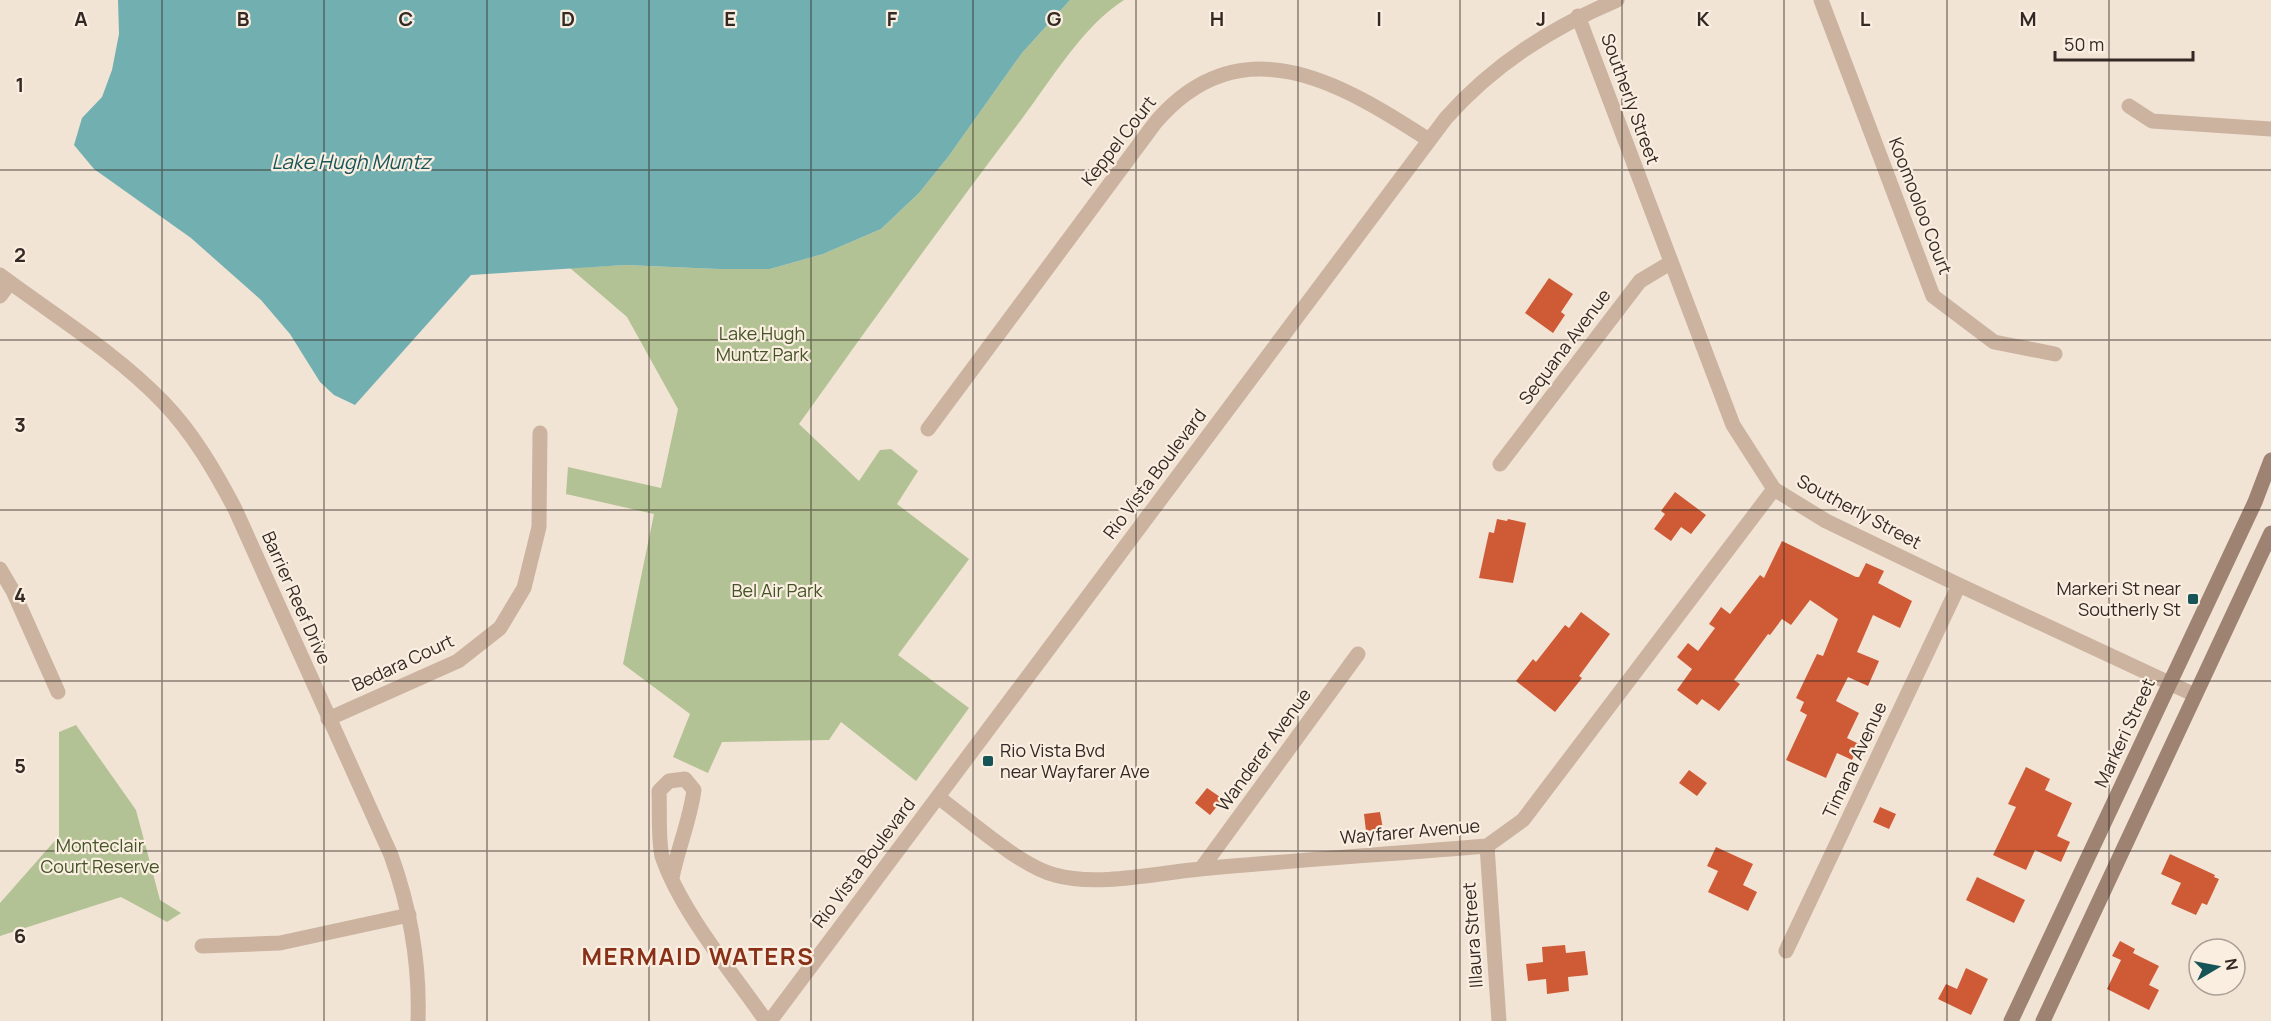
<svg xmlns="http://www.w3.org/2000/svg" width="2271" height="1021" font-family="Manrope,sans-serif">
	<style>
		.green { fill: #b3c294 }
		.water { fill: #72afb1 }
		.building { fill: #cf5a36 }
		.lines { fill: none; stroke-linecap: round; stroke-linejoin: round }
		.minor { stroke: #cbb3a0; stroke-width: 15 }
		.tertiary { stroke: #cbb3a0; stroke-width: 15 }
		.secondary { stroke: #9e8272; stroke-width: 15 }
		.grid { fill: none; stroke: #342924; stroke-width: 1.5; stroke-opacity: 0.55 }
		.poi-dot { fill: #175458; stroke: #faeee1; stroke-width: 2 }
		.labels { text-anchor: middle; stroke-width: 4.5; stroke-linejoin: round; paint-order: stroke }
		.street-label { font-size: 18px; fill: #342924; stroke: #faeee1 }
		.park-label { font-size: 18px; fill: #445426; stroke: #faeee1 }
		.poi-label { font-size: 18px; fill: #342924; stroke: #faeee1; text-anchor: end }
		.water-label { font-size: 20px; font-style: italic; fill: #175458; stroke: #faeee1 }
		.district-label { font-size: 24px; font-weight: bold; letter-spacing: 1.5px; fill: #883118; stroke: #faeee1 }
		.grid-label { font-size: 20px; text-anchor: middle; font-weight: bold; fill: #342924; stroke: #faeee1; stroke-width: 4.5; stroke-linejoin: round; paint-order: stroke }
	</style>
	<rect width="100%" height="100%" fill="#f2e4d5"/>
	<path class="green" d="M 1070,0 L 1124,0 C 1083,26 1051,80 1021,120 C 945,220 872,322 799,424 L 859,481 L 880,450 L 891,449 L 918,471 L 897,504 L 969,559 L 898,655 L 969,708 L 916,781 L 841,722 L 829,740 L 722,742 L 708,773 L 673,757 L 690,714 L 623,664 L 654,514 L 566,494 L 568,467 L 661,488 L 678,409 L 627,317 L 570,268 L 625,265 L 718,269 L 770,269 L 823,254 L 881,229 L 919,193 L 948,157 L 1022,53 Z
		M 76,725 L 136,810 L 160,900 L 181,913 L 167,922 L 121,897 L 0,936 L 0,903 L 59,836 L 59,732 Z"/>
	<path class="water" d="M 118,0 L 1070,0 L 1022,53 L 948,157 L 919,193 L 881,229 L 823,254 L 770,269 L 718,269 L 625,265 L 471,275 L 355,405 L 334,395 L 320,382 L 290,334 L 261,300 L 191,238 L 94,169 L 74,145 L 82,118 L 102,97 L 112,70 L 119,34 Z"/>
	<path class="building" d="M 1549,278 L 1573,294 L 1561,312 L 1565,315 L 1553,333 L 1525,313 Z
		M 1675,492 L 1706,515 L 1691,534 L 1681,527 L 1671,541 L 1654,529 L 1665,514 L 1661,511 Z
		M 1497,519 L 1507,521 L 1508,519 L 1526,523 L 1513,583 L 1479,578 L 1489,532 L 1494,533 Z
		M 1782,541 L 1856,577 L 1859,577 L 1866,563 L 1884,571 L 1878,583 L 1912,601 L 1900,628 L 1873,615 L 1857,652 L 1879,661 L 1868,686 L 1848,677 L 1836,701 L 1859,713 L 1847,738 L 1859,744 L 1852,760 L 1837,753 L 1826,778 L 1786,760 L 1807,715 L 1800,711 L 1804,702 L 1796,698 L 1817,654 L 1823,656 L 1838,619 L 1810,600 L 1791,625 L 1782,619 L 1770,635 L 1768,634 L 1734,680 L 1740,684 L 1719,711 L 1702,699 L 1697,705 L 1677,690 L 1692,669 L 1677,657 L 1688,643 L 1698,651 L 1715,628 L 1709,624 L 1721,607 L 1730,614 L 1760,575 L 1764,578 Z
		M 1581,612 L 1610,634 L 1579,676 L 1582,678 L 1555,712 L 1516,681 L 1533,659 L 1536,662 L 1565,625 L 1569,628 Z
		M 2026,767 L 2050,779 L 2045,790 L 2072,803 L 2057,836 L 2070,842 L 2061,862 L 2035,850 L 2026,870 L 1993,855 L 2016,807 L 2008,804 Z
		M 1689,770 L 1707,783 L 1697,796 L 1679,783 Z
		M 1207,788 L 1223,799 L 1210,815 L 1195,803 Z
		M 1880,807 L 1896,814 L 1889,829 L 1873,822 Z
		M 1380,812 L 1383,829 L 1366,831 L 1364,814 Z
		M 1716,847 L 1753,864 L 1743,885 L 1757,892 L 1748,911 L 1708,892 L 1718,871 L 1707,866 Z
		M 2170,854 L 2215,875 L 2214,877 L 2219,879 L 2207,905 L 2202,903 L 2196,915 L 2171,904 L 2181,883 L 2161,874 Z
		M 1977,877 L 2025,900 L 2014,923 L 1966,900 Z
		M 2120,941 L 2135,949 L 2133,953 L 2159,966 L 2149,985 L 2159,990 L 2149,1010 L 2107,989 L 2121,960 L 2112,956 Z
		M 1565,945 L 1566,953 L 1585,951 L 1588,975 L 1568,977 L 1569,991 L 1547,994 L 1546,979 L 1528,981 L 1526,964 L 1543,962 L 1542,947 Z
		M 1966,968 L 1988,979 L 1971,1015 L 1938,999 L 1946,984 L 1957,989 Z"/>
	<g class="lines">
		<path class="minor" d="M 1821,0 L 1933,296 L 1994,342 L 2055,354
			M 1578,16 L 1733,425 L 1774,489 L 1826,521 L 1959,585 L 2195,695
			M 2129,106 L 2152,121 L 2271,129
			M 0,296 L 10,283
			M 928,429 L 1155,123 C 1240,23 1340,82 1429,140
			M 1500,464 L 1640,281 L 1670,263
			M 0,569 L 13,591 L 58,692
			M 328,719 L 458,661 L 500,628 L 524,588 L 539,527 L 540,433
			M 938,797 C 969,820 1020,866 1055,875 C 1097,887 1157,873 1200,869 C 1296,860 1391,854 1487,846 L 1523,820 L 1774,489
			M 1487,846 L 1499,1021
			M 1201,869 L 1358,654
			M 672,878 C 678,848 690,820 694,790 L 685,779 L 669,781 L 659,791 C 660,808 658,841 662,856 C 681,912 732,972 766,1021
			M 202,946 L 280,943 L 409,915
			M 1786,951 L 1959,585"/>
		<path class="tertiary" d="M 0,275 C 55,316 116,353 163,402 C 193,433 215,471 235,509 L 391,855 C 410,908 420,964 418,1021
			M 770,1021 L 1446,118 C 1494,64 1551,28 1617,0"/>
		<path class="secondary" d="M 2011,1021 L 2255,502 L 2271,460
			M 2043,1021 L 2271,533"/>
	</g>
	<path class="grid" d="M 162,0 L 162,1021M 324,0 L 324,1021M 487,0 L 487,1021M 649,0 L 649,1021M 811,0 L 811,1021M 973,0 L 973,1021M 1136,0 L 1136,1021M 1298,0 L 1298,1021M 1460,0 L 1460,1021M 1622,0 L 1622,1021M 1784,0 L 1784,1021M 1947,0 L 1947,1021M 2109,0 L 2109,1021M 0,170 L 2271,170M 0,340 L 2271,340M 0,510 L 2271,510M 0,681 L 2271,681M 0,851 L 2271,851"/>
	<g class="poi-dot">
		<rect x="2187" y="593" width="12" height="12" rx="3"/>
		<rect x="982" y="755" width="12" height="12" rx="3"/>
	</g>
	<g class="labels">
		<g class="street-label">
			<text transform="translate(1630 99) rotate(70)" y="6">Southerly Street</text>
			<text transform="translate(1119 141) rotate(-52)" y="6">Keppel Court</text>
			<text transform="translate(1920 206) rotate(69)" y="6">Koomooloo Court</text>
			<text transform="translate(1565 347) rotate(-53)" y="6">Sequana Avenue</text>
			<text transform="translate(1155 474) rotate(-53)" y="6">Rio Vista Boulevard</text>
			<text transform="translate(1859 512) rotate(28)" y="6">Southerly Street</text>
			<text transform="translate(296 598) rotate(66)" y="6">Barrier Reef Drive</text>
			<text transform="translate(403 663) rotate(-25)" y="6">Bedara Court</text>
			<text transform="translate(2125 733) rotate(-65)" y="6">Markeri Street</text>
			<text transform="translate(1264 750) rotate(-54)" y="6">Wanderer Avenue</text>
			<text transform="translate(1855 760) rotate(-65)" y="6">Timana Avenue</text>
			<text transform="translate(1410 832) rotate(-5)" y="6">Wayfarer Avenue</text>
			<text transform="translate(864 863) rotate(-53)" y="6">Rio Vista Boulevard</text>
			<text transform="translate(1473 935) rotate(-94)" y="6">Illaura Street</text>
		</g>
		<g class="park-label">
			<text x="762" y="340">Lake Hugh<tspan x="762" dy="21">Muntz Park</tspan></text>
			<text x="777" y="597">Bel Air Park</text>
			<text x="100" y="852">Monteclair<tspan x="100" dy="21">Court Reserve</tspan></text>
		</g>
		<g class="poi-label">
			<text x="2181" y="595">Markeri St near<tspan x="2181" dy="21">Southerly St</tspan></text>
			<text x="1000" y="757" text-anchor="start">Rio Vista Bvd<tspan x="1000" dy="21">near Wayfarer Ave</tspan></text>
		</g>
		<g class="water-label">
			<text x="351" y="169">Lake Hugh Muntz</text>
		</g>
		<g class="district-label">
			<text x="698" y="965">MERMAID WATERS</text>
		</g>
	</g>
	<g class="grid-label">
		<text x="81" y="26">A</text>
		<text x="243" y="26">B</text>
		<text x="406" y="26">C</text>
		<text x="568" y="26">D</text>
		<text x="730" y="26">E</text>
		<text x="892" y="26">F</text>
		<text x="1054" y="26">G</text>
		<text x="1217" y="26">H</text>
		<text x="1379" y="26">I</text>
		<text x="1541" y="26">J</text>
		<text x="1703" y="26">K</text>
		<text x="1865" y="26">L</text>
		<text x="2028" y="26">M</text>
		<text x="20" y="92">1</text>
		<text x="20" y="262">2</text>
		<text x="20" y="432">3</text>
		<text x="20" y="602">4</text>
		<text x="20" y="773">5</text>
		<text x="20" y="943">6</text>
	</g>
	<g transform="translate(2217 967) rotate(80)"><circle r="28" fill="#faeee1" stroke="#ab9f95" stroke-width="1.5"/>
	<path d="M0-4.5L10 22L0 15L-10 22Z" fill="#175458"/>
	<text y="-9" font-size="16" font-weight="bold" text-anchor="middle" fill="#342924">N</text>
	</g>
	<path d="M2055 51v9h138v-9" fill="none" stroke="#342924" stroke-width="3"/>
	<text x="2064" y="51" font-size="18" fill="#342924" stroke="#faeee1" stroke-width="4.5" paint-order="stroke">50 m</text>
</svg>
